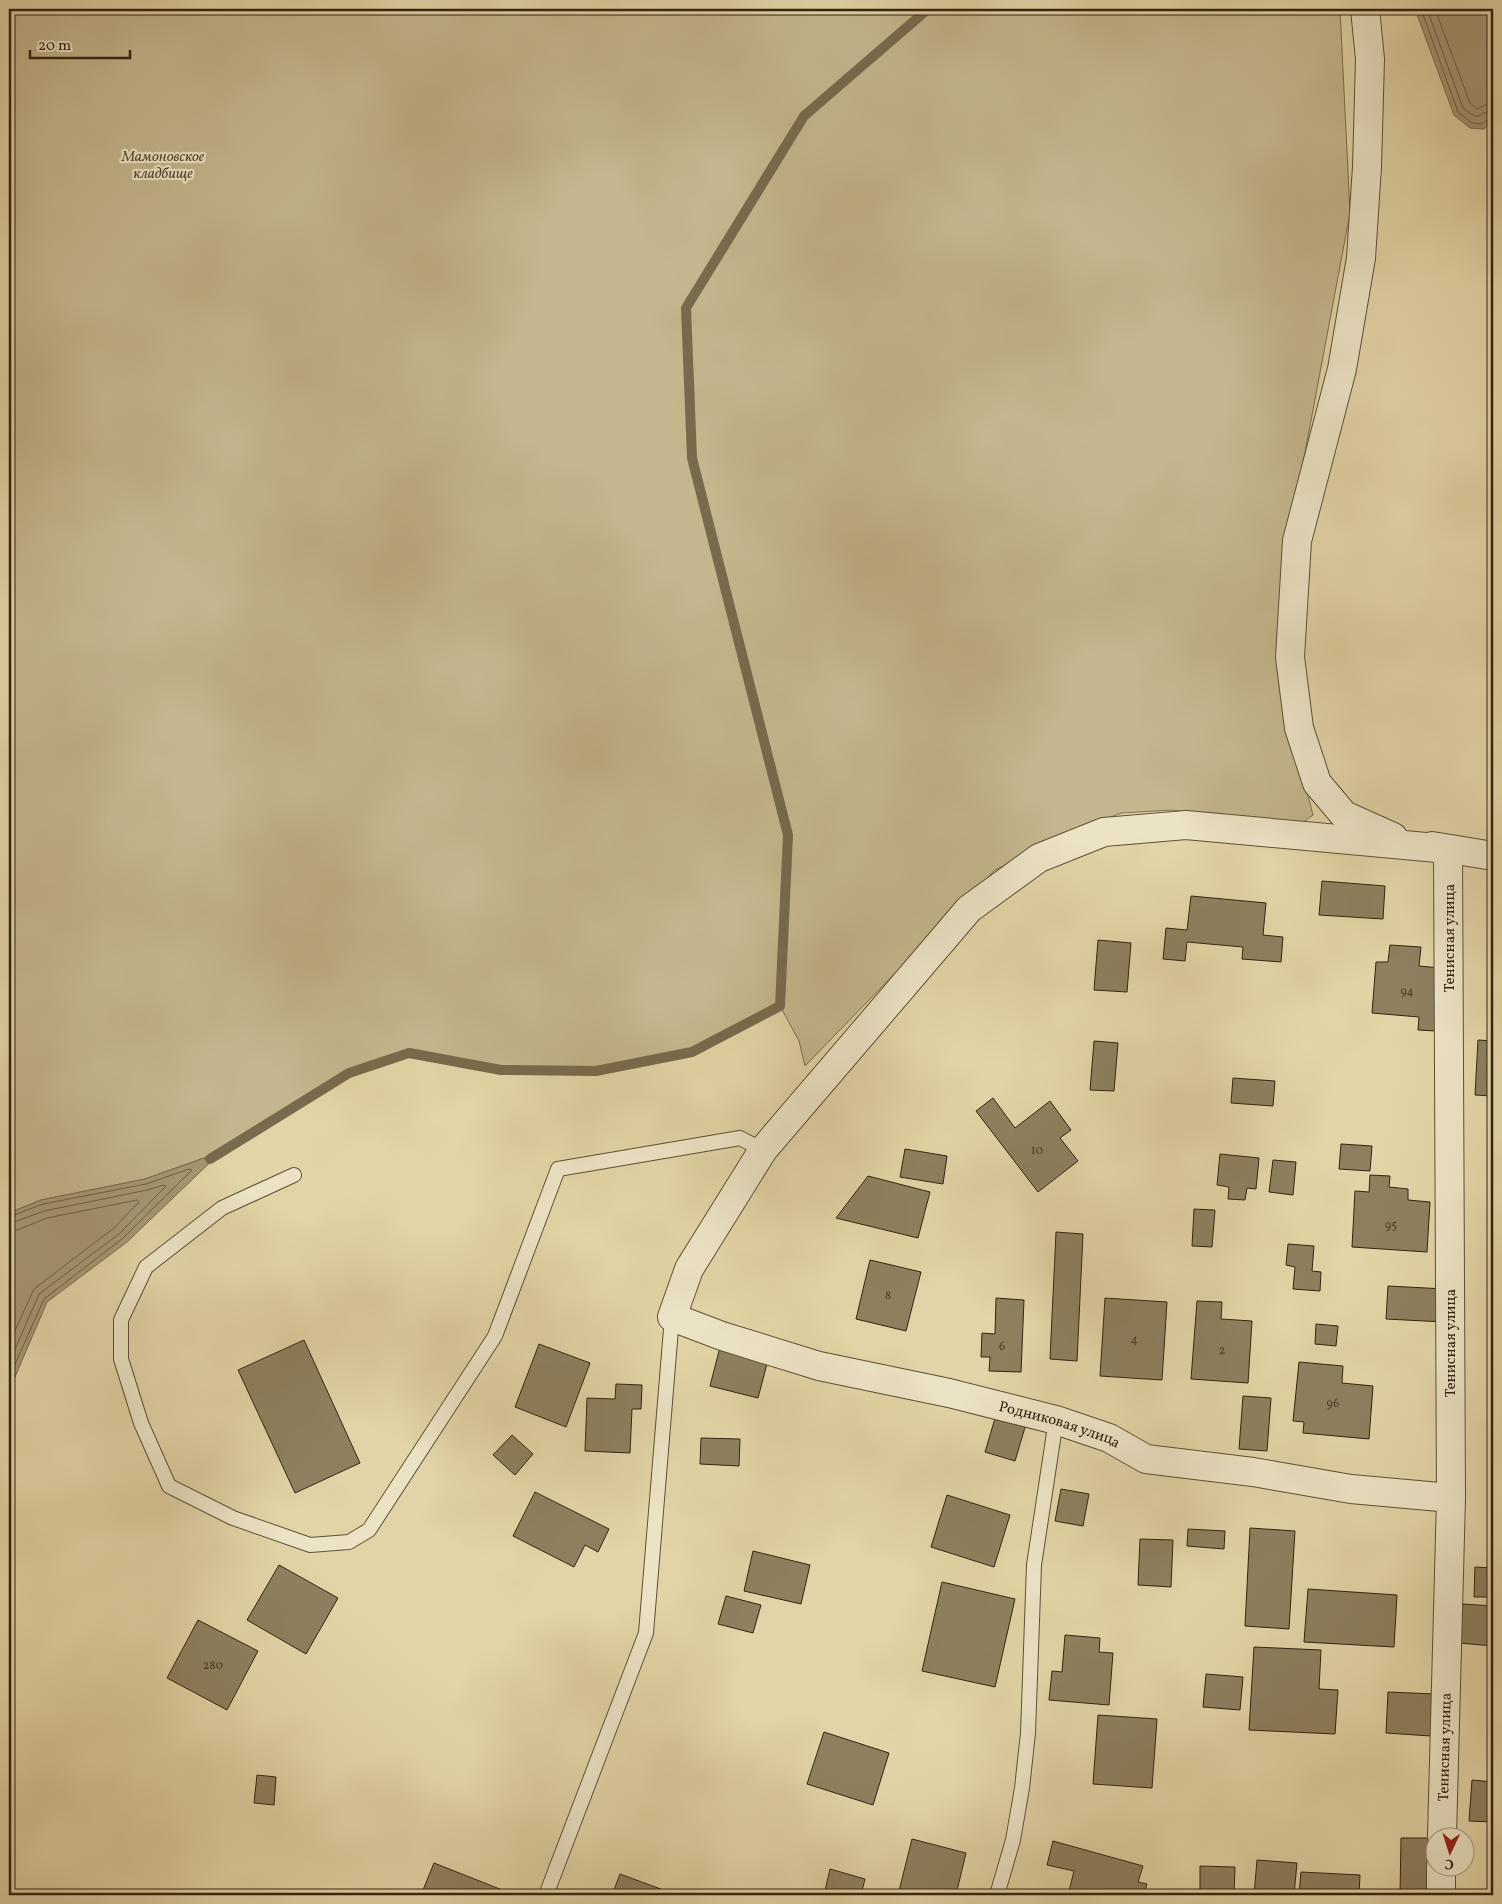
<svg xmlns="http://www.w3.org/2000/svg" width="1502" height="1904" font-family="Vollkorn,serif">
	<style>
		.green { fill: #c4b68d; stroke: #7b6d50 }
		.water { fill: #a69874; stroke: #786a4d }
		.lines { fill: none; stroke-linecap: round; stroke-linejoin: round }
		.shore { stroke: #6c5e43; stroke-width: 1 }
		.stream { stroke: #786a4d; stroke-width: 10 }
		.building { fill: #8e805f; stroke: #322412 }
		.lane-casing { stroke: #5e5037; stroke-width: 16 }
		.street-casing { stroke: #5e5037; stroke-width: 30 }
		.lane { stroke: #ece3c5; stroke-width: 14 }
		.street { stroke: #ece3c5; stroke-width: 28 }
		.labels { text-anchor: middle; stroke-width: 4.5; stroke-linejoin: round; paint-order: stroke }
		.number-label { font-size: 12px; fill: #493b25 }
		.park-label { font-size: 15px; font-style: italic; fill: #564831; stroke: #ece3c5 }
		.street-label { font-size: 15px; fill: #322412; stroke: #ece3c5 }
	</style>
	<rect width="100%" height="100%" fill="#e2d4a6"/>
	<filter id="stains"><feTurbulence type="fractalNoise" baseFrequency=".004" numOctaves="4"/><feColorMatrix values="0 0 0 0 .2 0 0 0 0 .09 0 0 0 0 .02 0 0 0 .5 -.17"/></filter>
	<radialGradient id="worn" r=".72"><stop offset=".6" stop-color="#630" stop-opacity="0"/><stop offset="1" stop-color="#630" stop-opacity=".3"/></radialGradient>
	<path class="green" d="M 9,9 L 1340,9 L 1350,213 L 1281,580 L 1306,788 L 1313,815 L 1301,824 L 1224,817 L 1172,810 L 1122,813 L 1081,827 L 995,870 L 805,1066 L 799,1041 L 780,1006 L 692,1052 L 596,1071 L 501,1070 L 409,1053 L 349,1073 L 221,1152 L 145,1179 L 41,1200 L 9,1213 Z"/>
	<path class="water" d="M 1415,9 L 1493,9 L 1493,121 L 1484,129 L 1470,128 L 1454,115 Z
		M 221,1152 L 127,1242 L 47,1302 L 9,1391 L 9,1213 L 41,1200 L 145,1179 Z"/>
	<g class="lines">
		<path class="shore" d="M 1421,9 L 1458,112 L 1472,123 L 1482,124 L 1489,118 L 1493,117
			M 1427,9 L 1463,108 C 1483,124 1475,112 1493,111
			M 1435,9 L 1470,103 L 1477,109 L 1485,105 L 1493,104
			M 9,1217 L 43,1204 L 146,1184 L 189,1169 L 192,1170 L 123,1238 L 44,1299 L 9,1378
			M 9,1224 L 44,1211 L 147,1190 L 164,1185 L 166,1186 L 119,1234 L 39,1294 L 9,1363
			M 9,1231 L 17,1230 L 47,1218 L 137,1200 L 139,1202 L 114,1228 L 34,1289 L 9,1344"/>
		<path class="stream" d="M 210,1159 L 349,1073 L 409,1053 L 501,1070 L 596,1071 L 692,1052 L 780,1006 L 788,835 L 692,458 L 686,308 L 804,116 L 928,9"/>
	</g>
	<path class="building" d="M 1322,881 L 1385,886 L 1383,919 L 1319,915 Z
		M 1191,896 L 1266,903 L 1263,935 L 1283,937 L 1281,962 L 1242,959 L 1243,947 L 1187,942 L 1185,961 L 1163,959 L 1166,928 L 1187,930 Z
		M 1098,940 L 1131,943 L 1127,992 L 1094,990 Z
		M 1390,945 L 1421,947 L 1419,966 L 1441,968 L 1436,1031 L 1418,1030 L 1419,1017 L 1372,1013 L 1376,962 L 1388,962 Z
		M 1478,1040 L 1493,1041 L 1493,1096 L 1475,1095 Z
		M 1094,1041 L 1118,1043 L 1114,1091 L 1090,1090 Z
		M 1233,1078 L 1275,1081 L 1273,1106 L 1231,1103 Z
		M 993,1098 L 1015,1128 L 1050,1101 L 1071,1130 L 1060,1138 L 1078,1161 L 1038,1192 L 976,1111 Z
		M 1341,1144 L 1372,1146 L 1370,1171 L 1339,1169 Z
		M 905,1149 L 947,1156 L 943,1184 L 900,1177 Z
		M 1220,1154 L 1259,1158 L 1256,1189 L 1247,1188 L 1245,1200 L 1228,1199 L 1229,1187 L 1217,1185 Z
		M 1273,1160 L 1296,1162 L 1293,1195 L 1269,1192 Z
		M 1370,1175 L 1390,1176 L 1389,1187 L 1408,1189 L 1408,1200 L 1430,1202 L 1427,1252 L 1352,1247 L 1355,1191 L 1369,1192 Z
		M 868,1176 L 930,1192 L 918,1238 L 836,1218 Z
		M 1194,1209 L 1215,1210 L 1212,1247 L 1192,1246 Z
		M 1056,1232 L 1083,1234 L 1077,1361 L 1050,1359 Z
		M 1288,1244 L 1314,1246 L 1312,1271 L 1321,1272 L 1320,1291 L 1293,1289 L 1295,1267 L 1286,1265 Z
		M 870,1260 L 921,1272 L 906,1331 L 856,1319 Z
		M 1388,1286 L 1445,1289 L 1444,1322 L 1386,1319 Z
		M 996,1298 L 1024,1300 L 1021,1372 L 989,1371 L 990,1357 L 981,1357 L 982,1333 L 995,1334 Z
		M 1105,1298 L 1167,1302 L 1162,1380 L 1100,1376 Z
		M 1197,1301 L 1222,1302 L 1221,1319 L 1252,1321 L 1248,1383 L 1191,1379 Z
		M 1316,1324 L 1338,1326 L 1336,1346 L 1315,1344 Z
		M 304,1340 L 360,1463 L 295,1493 L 238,1370 Z
		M 539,1344 L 590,1363 L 566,1427 L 515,1407 Z
		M 720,1347 L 768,1360 L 758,1398 L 710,1386 Z
		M 1299,1362 L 1343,1366 L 1342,1383 L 1373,1386 L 1369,1439 L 1303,1433 L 1304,1422 L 1293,1421 Z
		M 616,1384 L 642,1385 L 641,1409 L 632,1409 L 630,1453 L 585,1451 L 587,1398 L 615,1399 Z
		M 1243,1396 L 1271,1398 L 1267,1451 L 1239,1449 Z
		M 996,1415 L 1026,1424 L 1015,1461 L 985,1452 Z
		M 512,1435 L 533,1454 L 515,1475 L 493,1455 Z
		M 701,1438 L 740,1439 L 739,1466 L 700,1464 Z
		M 1061,1489 L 1089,1494 L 1083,1526 L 1055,1521 Z
		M 535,1492 L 609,1529 L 598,1552 L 585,1545 L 574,1567 L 513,1536 Z
		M 947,1495 L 1010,1515 L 994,1567 L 931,1547 Z
		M 1250,1528 L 1295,1531 L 1289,1629 L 1245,1626 Z
		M 1188,1529 L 1225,1531 L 1224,1549 L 1187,1546 Z
		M 1140,1539 L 1173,1540 L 1171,1587 L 1138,1585 Z
		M 753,1551 L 810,1565 L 801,1604 L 744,1591 Z
		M 279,1565 L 338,1598 L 306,1654 L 247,1620 Z
		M 1475,1567 L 1493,1568 L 1493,1597 L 1474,1597 Z
		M 942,1582 L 1015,1599 L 995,1687 L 922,1671 Z
		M 1308,1589 L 1397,1595 L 1394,1647 L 1304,1642 Z
		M 726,1596 L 761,1605 L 753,1633 L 718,1624 Z
		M 1463,1604 L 1493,1606 L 1493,1646 L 1459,1643 Z
		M 198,1620 L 258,1651 L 227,1710 L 167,1678 Z
		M 1065,1635 L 1100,1638 L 1099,1652 L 1113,1653 L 1109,1705 L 1049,1700 L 1052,1671 L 1062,1672 Z
		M 1254,1647 L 1321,1650 L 1319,1689 L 1338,1690 L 1335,1734 L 1249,1730 Z
		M 1206,1674 L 1243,1677 L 1240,1710 L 1203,1707 Z
		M 1388,1692 L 1434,1694 L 1431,1736 L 1386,1733 Z
		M 1098,1715 L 1157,1719 L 1152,1788 L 1093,1784 Z
		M 824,1732 L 889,1753 L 873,1805 L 807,1784 Z
		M 257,1775 L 276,1777 L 274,1805 L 254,1803 Z
		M 1472,1780 L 1493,1782 L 1493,1822 L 1469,1821 Z
		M 1401,1838 L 1433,1838 L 1432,1895 L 1400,1894 Z
		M 912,1839 L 966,1853 L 956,1895 L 898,1895 Z
		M 1053,1841 L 1143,1866 L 1138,1882 L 1147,1884 L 1144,1895 L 1068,1895 L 1074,1871 L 1047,1865 Z
		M 1257,1860 L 1297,1863 L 1294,1895 L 1254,1895 Z
		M 434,1863 L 515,1895 L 421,1895 Z
		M 1200,1866 L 1235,1867 L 1234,1895 L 1200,1895 Z
		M 830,1869 L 865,1879 L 861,1895 L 824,1895 Z
		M 1301,1872 L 1360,1875 L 1359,1895 L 1299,1895 Z
		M 620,1874 L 677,1895 L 612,1895 Z"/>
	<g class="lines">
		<g class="lane-casing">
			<path id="lane" d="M 294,1175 L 222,1208 L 146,1267 L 121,1320 L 121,1359 L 141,1423 L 169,1486 L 233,1518 L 310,1545 L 349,1542 L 369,1530 L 495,1336 L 558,1169 L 740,1138 L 763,1150
				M 546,1895 L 646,1633 L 672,1317
				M 997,1895 L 1013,1840 L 1022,1788 L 1028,1733 L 1034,1565 L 1056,1420"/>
		</g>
		<g class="street-casing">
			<g id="street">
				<path d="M 1365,9 L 1370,59 L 1367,167 L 1361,258 L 1342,369 L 1297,541 L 1290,657 L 1299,728 L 1317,783 L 1344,815 L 1393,837"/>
				<path d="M 1432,846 L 1493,856"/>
				<path id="s1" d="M 1442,1836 L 1451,1498 L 1448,849 L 1186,825 L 1104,832 L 1039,858 L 969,909 L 763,1150 L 689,1269 L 672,1317 L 722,1336 L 819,1366 L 949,1393 L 1056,1420 L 1109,1438 L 1146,1459 L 1253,1472 L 1351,1489 L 1451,1498"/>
				<path d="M 1441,1895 L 1441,1866"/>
			</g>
		</g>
		<use href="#lane" class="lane"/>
		<use href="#street" class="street"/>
	</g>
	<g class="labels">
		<g class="number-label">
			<text x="1407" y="995">94</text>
			<text x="1037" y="1154">10</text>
			<text x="1391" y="1229">95</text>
			<text x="888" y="1299">8</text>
			<text x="1134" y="1343">4</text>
			<text x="1002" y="1350">6</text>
			<text x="1222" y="1354">2</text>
			<text x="1333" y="1407">96</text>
			<text x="213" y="1669">280</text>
		</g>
		<g class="park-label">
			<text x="163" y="161">Мамоновское<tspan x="163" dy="17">кладбище</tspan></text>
		</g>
		<g class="street-label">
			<text transform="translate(1449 938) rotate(-90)" y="5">Тенисная улица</text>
			<text transform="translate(1450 1343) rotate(-90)" y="5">Тенисная улица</text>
			<text dy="5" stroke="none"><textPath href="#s1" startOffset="2400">Родниковая улица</textPath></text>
			<text dy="5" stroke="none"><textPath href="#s1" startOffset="89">Тенисная улица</textPath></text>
		</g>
	</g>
	<rect width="1502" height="1904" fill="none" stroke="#e2d4a6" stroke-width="30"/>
	<rect x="10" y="10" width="1482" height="1884" fill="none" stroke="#322412" stroke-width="2.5"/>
	<rect x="15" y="15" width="1472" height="1874" fill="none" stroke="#322412"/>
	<g transform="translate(1450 1852) rotate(184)"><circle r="24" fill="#ece3c5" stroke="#a2977d"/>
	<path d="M0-4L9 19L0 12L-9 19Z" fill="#8f2418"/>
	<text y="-8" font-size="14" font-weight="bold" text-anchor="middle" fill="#322412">С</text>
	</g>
	<path d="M30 50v8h100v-8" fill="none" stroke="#322412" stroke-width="2.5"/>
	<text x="38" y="50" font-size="15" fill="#322412" stroke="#ece3c5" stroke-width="4" paint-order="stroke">20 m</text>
	<rect width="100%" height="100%" filter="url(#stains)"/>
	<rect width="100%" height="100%" fill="url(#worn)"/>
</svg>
